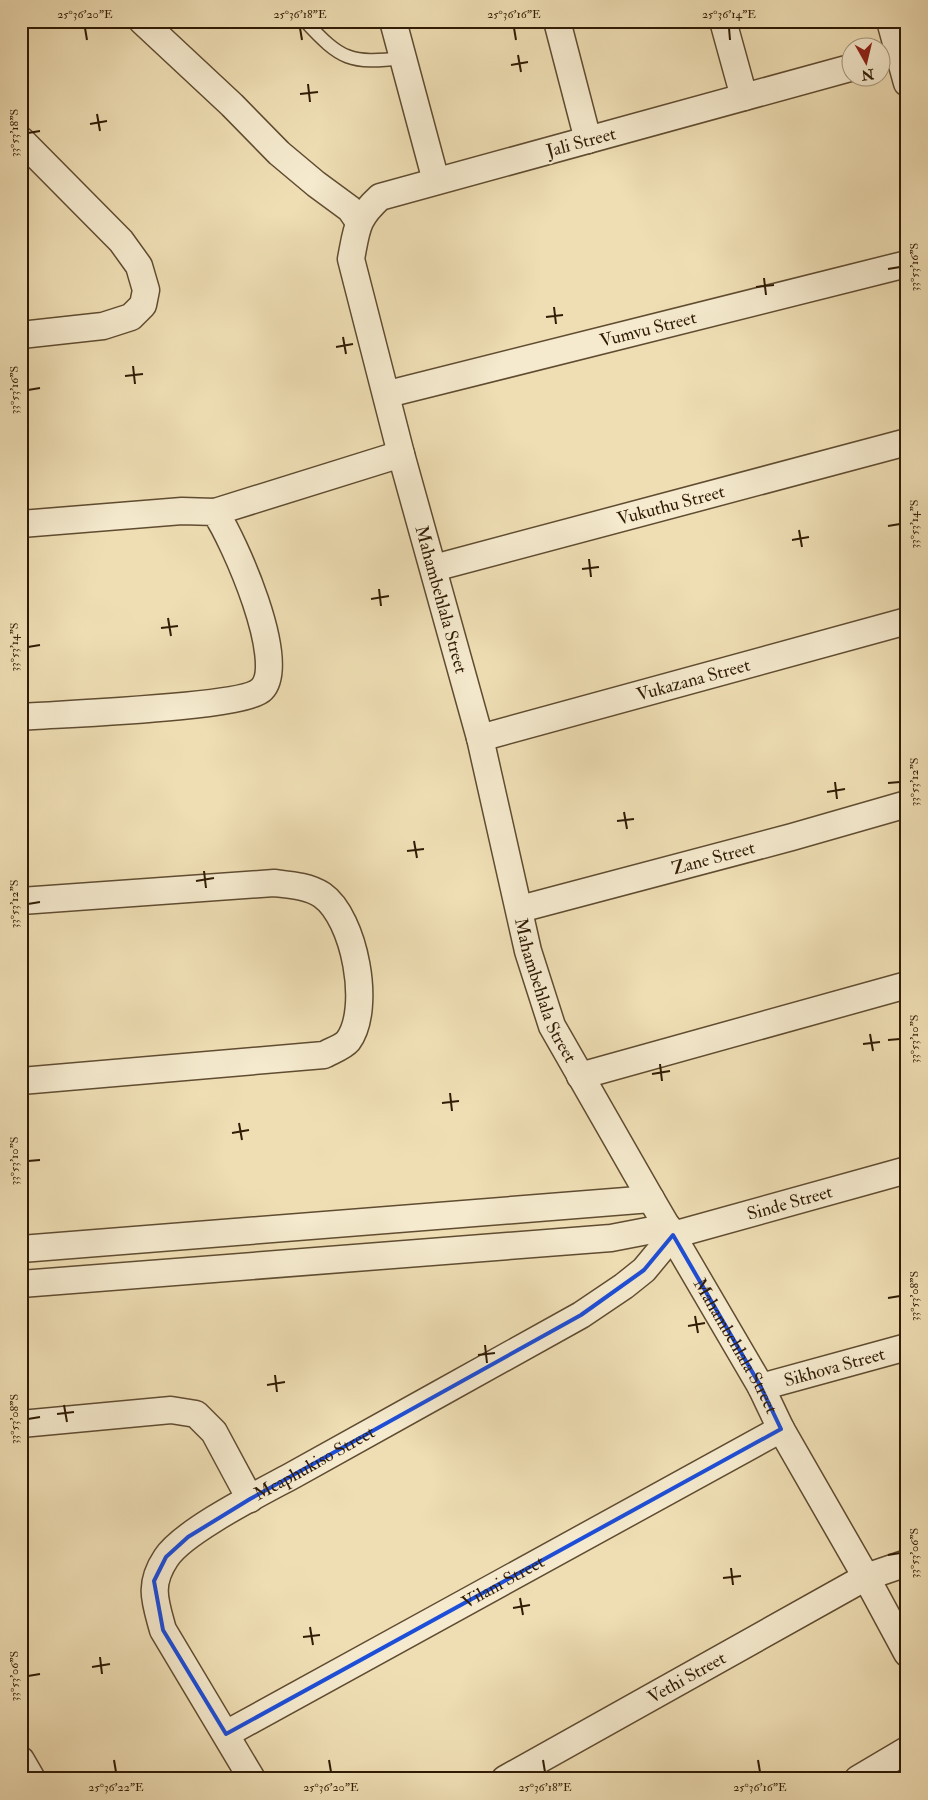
<svg xmlns="http://www.w3.org/2000/svg" width="928" height="1800" font-family="'IM FELL Double Pica',serif">
	<style>
		.lines { fill: none; stroke-linecap: round; stroke-linejoin: round }
		.service-casing { stroke: #604c31; stroke-width: 15 }
		.minor-casing { stroke: #604c31; stroke-width: 29 }
		.service { stroke: #f5eace; stroke-width: 12 }
		.minor { stroke: #f5eace; stroke-width: 26 }
		.marked { fill: none; stroke: #1d4ed8; stroke-width: 4; stroke-linejoin: round }
		.ticks { fill: none; stroke: #301b05; stroke-width: 2 }
		.labels { text-anchor: middle; stroke-width: 4.5; stroke-linejoin: round; paint-order: stroke }
		.street-label { font-size: 18px; fill: #301b05; stroke: #f5eace }
		.neatline { fill: none; stroke: #301b05; stroke-width: 2 }
		.ticks-label { font-size: 12px; text-anchor: middle; fill: #301b05 }
	</style>
	<rect width="100%" height="100%" fill="#efdeb4"/>
	<filter id="stains"><feTurbulence type="fractalNoise" baseFrequency=".004" numOctaves="4"/><feColorMatrix values="0 0 0 0 .2 0 0 0 0 .09 0 0 0 0 .02 0 0 0 .5 -.17"/></filter>
	<radialGradient id="worn" r=".72"><stop offset=".6" stop-color="#630" stop-opacity="0"/><stop offset="1" stop-color="#630" stop-opacity=".3"/></radialGradient>
	<g class="lines">
		<g class="service-casing">
			<path id="service" d="M 305,21 C 341,60 350,64 403,58"/>
		</g>
		<g class="minor-casing">
			<g id="minor">
				<path d="M 142,21 L 232,105 L 279,153 L 316,184 L 350,209 L 359,222"/>
				<path d="M 393,21 L 436,181"/>
				<path d="M 557,21 L 588,140"/>
				<path d="M 723,21 L 744,97"/>
				<path d="M 890,21 L 907,83"/>
				<path id="s1" d="M 850,68 L 380,197 C 356,219 357,228 351,259 L 401,454 L 480,738 L 528,951 L 552,1026 L 651,1199 L 761,1387 L 781,1429 L 866,1577 L 907,1653"/>
				<path d="M 21,140 L 121,241 L 139,266 L 146,290 L 143,305 L 131,317 L 103,326 L 21,335"/>
				<path id="s2" d="M 388,394 L 907,264"/>
				<path d="M 215,512 L 401,454"/>
				<path d="M 21,524 L 182,511 L 215,512 C 234,540 288,662 262,689 C 245,708 57,714 21,717"/>
				<path id="s3" d="M 434,568 L 907,442"/>
				<path id="s4" d="M 480,738 L 907,621"/>
				<path d="M 21,901 L 274,883 C 291,885 308,886 322,895 C 355,918 372,1009 348,1041 C 343,1047 331,1051 324,1055 L 21,1081"/>
				<path id="s5" d="M 520,909 L 792,837 L 907,804"/>
				<path d="M 580,1076 L 907,985"/>
				<path d="M 21,1249 L 651,1199"/>
				<path d="M 21,1284 L 611,1238 L 668,1227"/>
				<path id="s6" d="M 761,1387 L 907,1347"/>
				<path d="M 21,1424 L 171,1410 L 196,1414 L 214,1432 L 250,1499"/>
				<path id="s7" d="M 226,1734 L 781,1429"/>
				<path d="M 21,1760 L 32,1779"/>
				<path id="s8" d="M 252,1779 L 163,1630 C 155,1601 148,1585 166,1558 C 183,1531 264,1491 295,1474 C 390,1421 486,1368 581,1315 L 624,1286 L 644,1270 L 673,1235 L 907,1170"/>
				<path id="s9" d="M 505,1779 L 866,1577 L 907,1563"/>
				<path d="M 858,1779 L 907,1750"/>
			</g>
		</g>
		<use href="#service" class="service"/>
		<use href="#minor" class="minor"/>
	</g>
	<path class="marked" d="M 673,1235 L 761,1387 L 781,1429 L 226,1734 L 163,1630 L 154,1581 L 166,1557 L 188,1537 L 250,1499 L 581,1315 L 644,1270 Z"/>
	<path class="ticks" d="M 85,28 L 87,40M 300,28 L 302,40M 514,28 L 516,40M 729,28 L 730,40M 518,55 L 521,72M 511,65 L 528,62M 308,84 L 310,102M 300,94 L 318,92M 97,114 L 100,131M 90,124 L 107,121M 28,133 L 40,131M 888,269 L 900,267M 764,278 L 766,295M 756,287 L 774,285M 554,307 L 556,324M 546,317 L 563,315M 343,337 L 346,354M 336,347 L 353,344M 133,366 L 135,384M 125,376 L 143,374M 28,390 L 40,388M 888,526 L 900,524M 799,530 L 802,547M 792,540 L 809,537M 589,559 L 591,577M 582,569 L 599,567M 379,589 L 381,606M 371,599 L 389,596M 168,618 L 171,636M 161,628 L 178,626M 28,647 L 40,645M 835,782 L 837,799M 888,783 L 900,782M 827,792 L 845,789M 624,812 L 627,829M 617,821 L 634,819M 414,841 L 417,858M 407,851 L 424,849M 204,871 L 206,888M 196,881 L 214,878M 28,904 L 40,902M 870,1034 L 873,1051M 888,1040 L 900,1039M 863,1044 L 880,1042M 660,1064 L 662,1081M 652,1074 L 670,1071M 450,1093 L 452,1111M 442,1103 L 459,1101M 239,1123 L 242,1140M 232,1133 L 249,1130M 28,1161 L 40,1160M 888,1298 L 900,1296M 695,1316 L 698,1333M 688,1326 L 705,1323M 485,1345 L 487,1363M 478,1355 L 495,1353M 275,1375 L 277,1392M 267,1385 L 285,1382M 64,1405 L 67,1422M 57,1414 L 74,1412M 28,1419 L 40,1417M 888,1555 L 900,1553M 731,1568 L 733,1585M 723,1578 L 741,1576M 520,1598 L 523,1615M 513,1608 L 530,1605M 310,1627 L 313,1645M 303,1637 L 320,1635M 100,1657 L 102,1674M 92,1667 L 110,1664M 28,1676 L 40,1674M 114,1760 L 116,1772M 329,1760 L 331,1772M 543,1760 L 545,1772M 758,1760 L 760,1772"/>
	<g class="labels">
		<g class="street-label">
			<text transform="translate(581 142) rotate(-15)" y="6">Jali Street</text>
			<text dy="6" stroke="none"><textPath href="#s2" startOffset="268">Vumvu Street</textPath></text>
			<text dy="6" stroke="none"><textPath href="#s3" startOffset="245">Vukuthu Street</textPath></text>
			<text dy="6" stroke="none"><textPath href="#s1" startOffset="910">Mahambehlala Street</textPath></text>
			<text dy="6" stroke="none"><textPath href="#s4" startOffset="221">Vukazana Street</textPath></text>
			<text dy="6" stroke="none"><textPath href="#s5" startOffset="200">Zane Street</textPath></text>
			<text dy="6" stroke="none"><textPath href="#s1" startOffset="1315">Mahambehlala Street</textPath></text>
			<text dy="6" stroke="none"><textPath href="#s8" startOffset="975">Sinde Street</textPath></text>
			<text dy="6" stroke="none"><textPath href="#s1" startOffset="1720">Mahambehlala Street</textPath></text>
			<text dy="6" stroke="none"><textPath href="#s6" startOffset="76">Sikhova Street</textPath></text>
			<text dy="6" stroke="none"><textPath href="#s8" startOffset="426">Mcaphukiso Street</textPath></text>
			<text dy="6" stroke="none"><textPath href="#s7" startOffset="316">Vilani Street</textPath></text>
			<text dy="6" stroke="none"><textPath href="#s9" startOffset="208">Vethi Street</textPath></text>
		</g>
	</g>
	<rect width="928" height="1800" fill="none" stroke="#efdeb4" stroke-width="55"/>
	<g transform="translate(866 62) rotate(172)"><circle r="24" fill="#f5eace" stroke="#a6977e"/>
	<path d="M0-4L9 19L0 12L-9 19Z" fill="#8f2418"/>
	<text y="-8" font-size="14" font-weight="bold" text-anchor="middle" fill="#301b05">N</text>
	</g>
	<rect x="28" y="28" width="872" height="1744" class="neatline"/>
	<g class="ticks-label">
		<text x="85" y="18">25°36'20"E</text>
		<text x="300" y="18">25°36'18"E</text>
		<text x="514" y="18">25°36'16"E</text>
		<text x="729" y="18">25°36'14"E</text>
		<text transform="translate(14 133) rotate(-90)" y="4">33°53'18"S</text>
		<text transform="translate(914 267) rotate(-90)" y="4">33°53'16"S</text>
		<text transform="translate(14 390) rotate(-90)" y="4">33°53'16"S</text>
		<text transform="translate(914 524) rotate(-90)" y="4">33°53'14"S</text>
		<text transform="translate(14 647) rotate(-90)" y="4">33°53'14"S</text>
		<text transform="translate(914 782) rotate(-90)" y="4">33°53'12"S</text>
		<text transform="translate(14 904) rotate(-90)" y="4">33°53'12"S</text>
		<text transform="translate(914 1039) rotate(-90)" y="4">33°53'10"S</text>
		<text transform="translate(14 1161) rotate(-90)" y="4">33°53'10"S</text>
		<text transform="translate(914 1296) rotate(-90)" y="4">33°53'08"S</text>
		<text transform="translate(14 1419) rotate(-90)" y="4">33°53'08"S</text>
		<text transform="translate(914 1553) rotate(-90)" y="4">33°53'06"S</text>
		<text transform="translate(14 1676) rotate(-90)" y="4">33°53'06"S</text>
		<text x="116" y="1791">25°36'22"E</text>
		<text x="331" y="1791">25°36'20"E</text>
		<text x="545" y="1791">25°36'18"E</text>
		<text x="760" y="1791">25°36'16"E</text>
	</g>
	<rect width="100%" height="100%" filter="url(#stains)"/>
	<rect width="100%" height="100%" fill="url(#worn)"/>
</svg>
